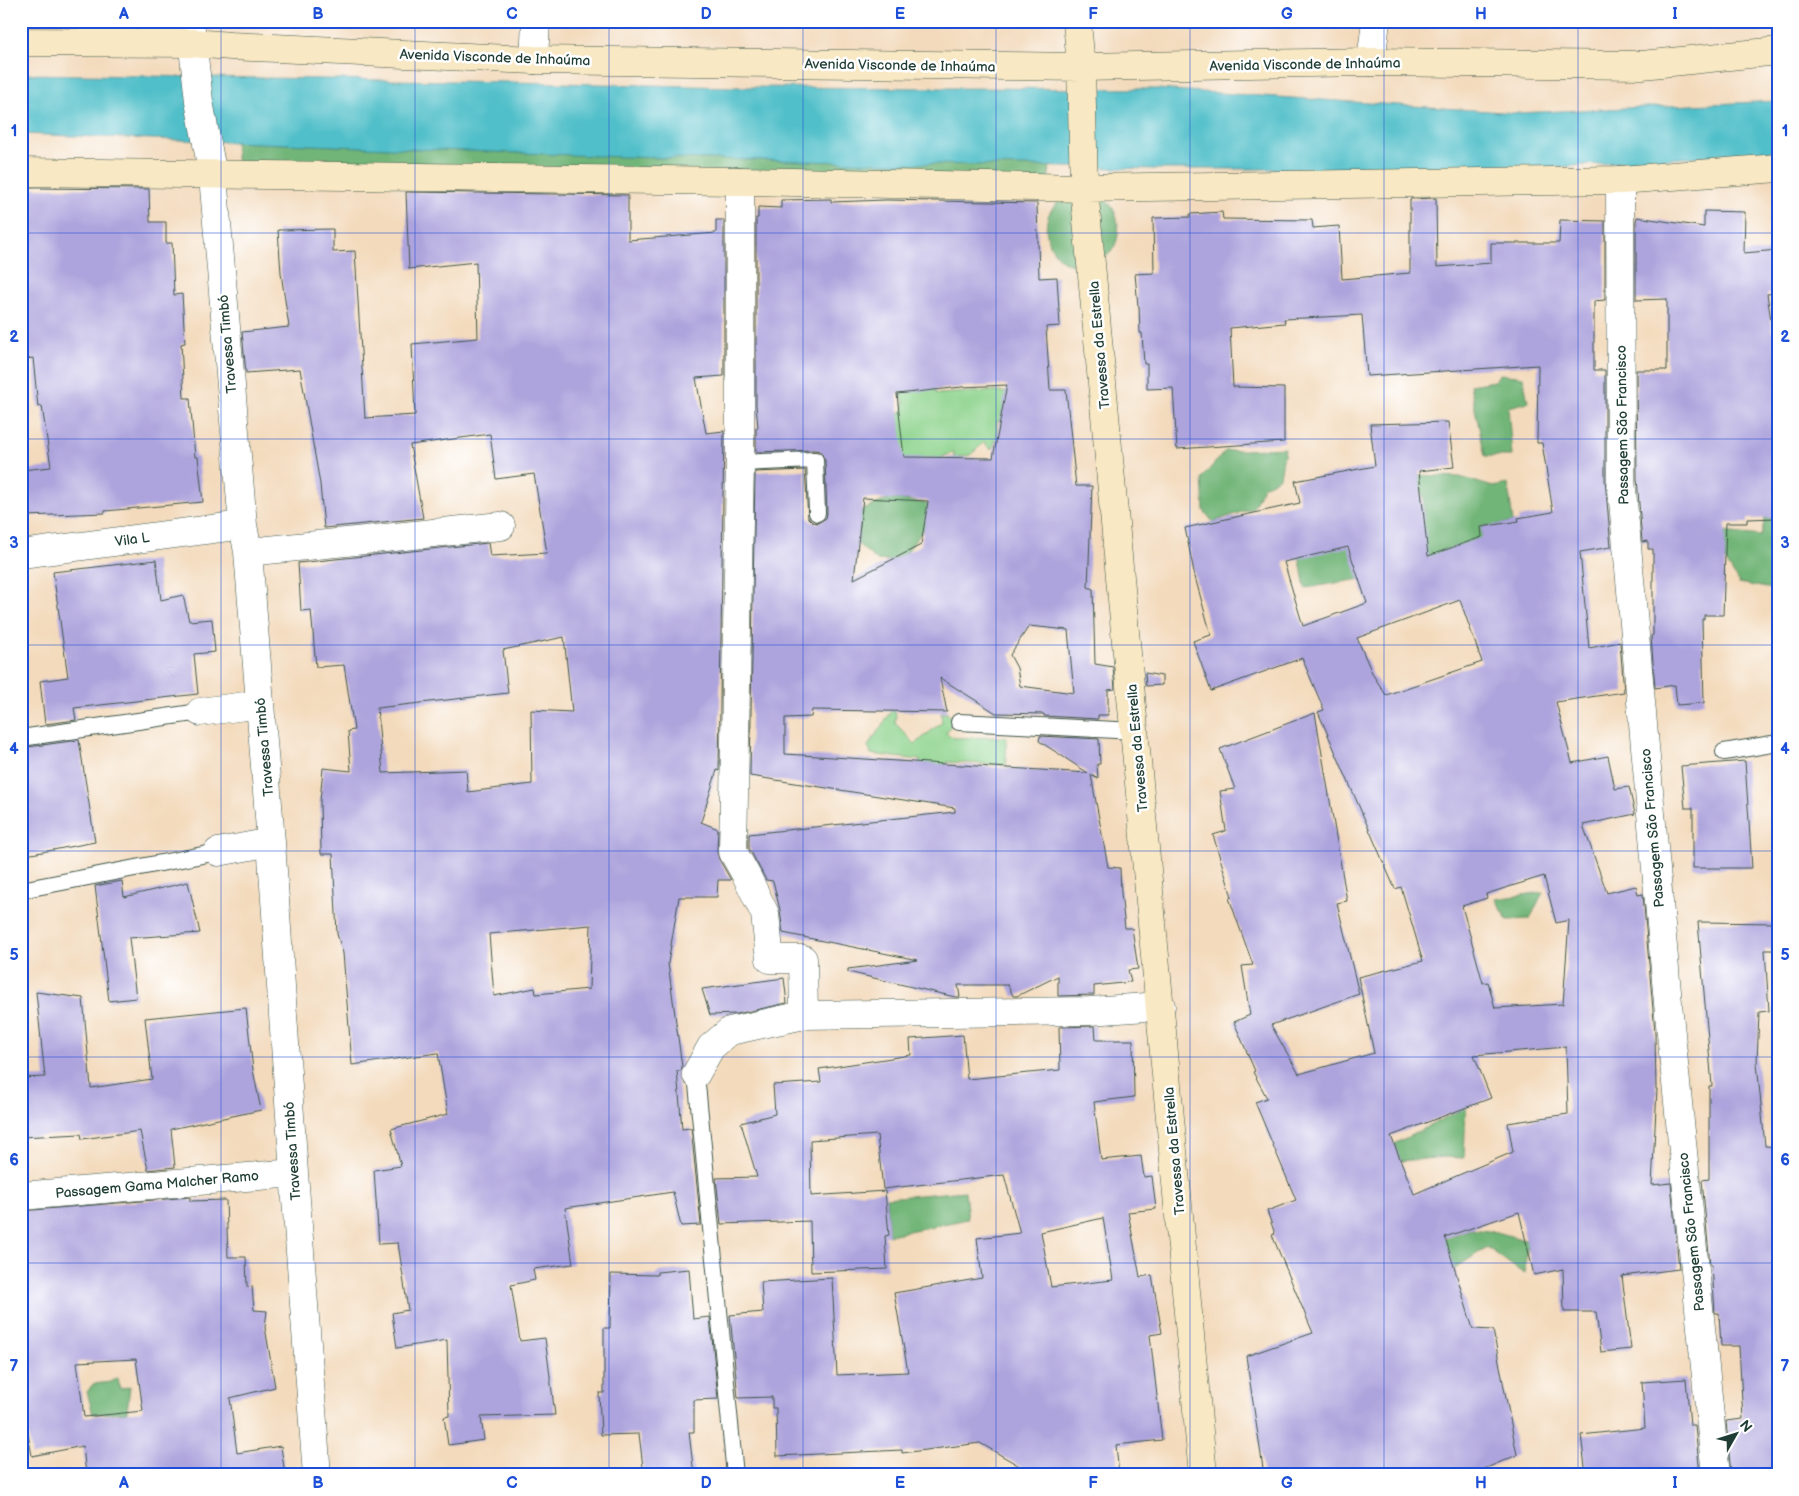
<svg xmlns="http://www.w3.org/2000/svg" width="1799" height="1496" font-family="'Balsamiq Sans',sans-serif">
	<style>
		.green { fill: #8dd38c; stroke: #568860 }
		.forest { fill: #72b578; stroke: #487956 }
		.water { fill: #51bfc9; stroke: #387e7e }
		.building { fill: #aea4dd; fill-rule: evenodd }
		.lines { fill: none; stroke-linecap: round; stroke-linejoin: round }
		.lane-casing { stroke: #3f5548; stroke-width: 18 }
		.street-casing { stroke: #3f5548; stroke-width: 29 }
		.secondary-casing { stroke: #3f5548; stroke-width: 29 }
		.lane { stroke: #fff; stroke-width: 16 }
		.street { stroke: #fff; stroke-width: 28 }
		.secondary { stroke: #f8e8c3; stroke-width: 28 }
		.grid { fill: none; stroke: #1d4ed8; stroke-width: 1; stroke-opacity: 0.55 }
		.labels { text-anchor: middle; stroke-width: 5; stroke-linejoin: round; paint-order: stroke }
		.street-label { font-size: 14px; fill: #1f3d34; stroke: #fff }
		.neatline { fill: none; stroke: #1d4ed8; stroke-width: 2 }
		.grid-label { font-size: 16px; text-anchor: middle; font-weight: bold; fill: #1d4ed8 }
	</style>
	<rect width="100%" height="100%" fill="#fff"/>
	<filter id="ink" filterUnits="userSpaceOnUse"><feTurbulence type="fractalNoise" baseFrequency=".02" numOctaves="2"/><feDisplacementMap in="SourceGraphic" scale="10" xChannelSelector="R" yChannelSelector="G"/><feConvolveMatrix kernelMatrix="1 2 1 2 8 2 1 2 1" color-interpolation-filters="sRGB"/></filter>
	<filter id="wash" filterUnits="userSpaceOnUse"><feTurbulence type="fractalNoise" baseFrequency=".0096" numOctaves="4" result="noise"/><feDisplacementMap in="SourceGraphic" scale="20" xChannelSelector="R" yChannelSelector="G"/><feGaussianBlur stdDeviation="1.12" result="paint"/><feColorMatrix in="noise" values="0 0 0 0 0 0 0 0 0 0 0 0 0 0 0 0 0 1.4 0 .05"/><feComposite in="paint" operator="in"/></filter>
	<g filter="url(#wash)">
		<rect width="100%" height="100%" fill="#f3dabc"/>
		<path class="green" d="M 927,377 L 937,394 L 991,391 L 1012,393 L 1013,418 L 997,421 L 997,438 L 991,450 L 984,442 L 971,455 L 960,457 L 954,461 L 954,452 L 942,457 L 932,469 L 892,457 L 899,414 L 904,408 L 904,401 L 900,393 Z
			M 893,709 L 896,715 L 895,723 L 915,744 L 942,722 L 941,713 L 947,713 L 951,717 L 951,725 L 946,733 L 955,738 L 1006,737 L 1006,765 L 947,762 L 941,790 L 918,789 L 920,760 L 871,754 L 868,746 Z"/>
		<path class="forest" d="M 235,142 L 667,158 L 1050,166 L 1048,181 L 237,170 Z
			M 1066,196 C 1075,197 1093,195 1101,198 C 1118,205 1122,231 1115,245 C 1110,256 1103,259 1092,262 C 1088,263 1084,265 1080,266 C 1054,266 1039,233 1050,212 C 1054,205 1060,201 1066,196 Z
			M 1500,374 L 1523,377 L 1528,402 L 1508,407 L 1512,456 L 1485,456 L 1470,385 L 1494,381 Z
			M 1285,448 L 1280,477 L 1263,487 L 1253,508 L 1213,522 L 1204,511 L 1202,478 L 1225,451 Z
			M 1417,475 L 1460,477 L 1493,487 L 1508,484 L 1513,522 L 1481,527 L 1486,559 L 1305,588 L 1298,549 L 1424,521 L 1424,498 Z
			M 890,498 L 929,504 L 925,527 L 906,553 L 891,561 L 876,560 L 858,544 L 861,511 Z
			M 1765,518 L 1778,518 L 1778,590 L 1739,583 L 1725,560 L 1723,532 L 1761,536 Z
			M 1543,892 L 1530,919 L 1507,920 L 1496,899 Z
			M 1466,1107 L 1464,1158 L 1445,1157 L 1401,1161 L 1394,1144 Z
			M 965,1191 L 968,1219 L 889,1235 L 886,1198 Z
			M 1471,1229 L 1497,1232 L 1528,1241 L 1524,1274 L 1487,1247 L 1441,1278 L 1423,1246 Z
			M 118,1378 L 120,1389 L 130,1386 L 127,1412 L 93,1414 L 87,1392 L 93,1384 L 111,1382 Z"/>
		<path class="water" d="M 21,74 L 511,82 L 734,87 L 1157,89 L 1518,113 L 1778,101 L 1778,151 L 1531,169 L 1155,169 L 623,157 L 21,134 Z"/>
		<g id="blocks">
			<path class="building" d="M 31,188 L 149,189 L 150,222 L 166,222 L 166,243 L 172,243 L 174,295 L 182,294 L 185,343 L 181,344 L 184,398 L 190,398 L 195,457 L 198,457 L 203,502 L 105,511 L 105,513 L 26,516 L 22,470 L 51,467 L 42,406 L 38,407 L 33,358 L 21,360 L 21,189 Z
				M 406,192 L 628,195 L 628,240 L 716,233 L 716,220 L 724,220 L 724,376 L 696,378 L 706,433 L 724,431 L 719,771 L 717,770 L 701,822 L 718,829 L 717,852 L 719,859 L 731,880 L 718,880 L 717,897 L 679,897 L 668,963 L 682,1067 L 681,1071 L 677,1071 L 682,1129 L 691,1128 L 701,1225 L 681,1226 L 673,1192 L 565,1208 L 573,1264 L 533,1269 L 535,1280 L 511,1285 L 520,1341 L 545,1338 L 555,1415 L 481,1417 L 484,1440 L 448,1445 L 444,1417 L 449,1416 L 447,1340 L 397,1348 L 392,1313 L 408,1310 L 398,1243 L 379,1244 L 374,1170 L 401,1166 L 391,1129 L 448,1114 L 438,1053 L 352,1065 L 343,953 L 337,934 L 333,854 L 321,854 L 320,801 L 323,768 L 351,771 L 348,731 L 354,730 L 344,665 L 316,667 L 311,610 L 301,611 L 298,563 L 488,543 L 490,556 L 547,553 L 534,474 L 496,479 L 490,434 L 410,445 L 423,518 L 324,528 L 320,484 L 300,369 L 246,373 L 242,332 L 289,327 L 281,273 L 278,230 L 333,229 L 333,252 L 355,251 L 365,418 L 415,415 L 412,344 L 478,338 L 476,262 L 409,269 ZM 564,637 L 572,712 L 531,710 L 532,784 L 468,792 L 466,770 L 383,773 L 377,708 L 508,693 L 503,650 ZM 591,925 L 589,989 L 536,994 L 535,988 L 494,996 L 489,934 Z
				M 1436,198 L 1437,267 L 1491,263 L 1491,243 L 1559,243 L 1560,220 L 1605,221 L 1605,300 L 1594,301 L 1594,370 L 1605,370 L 1605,479 L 1611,547 L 1580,552 L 1589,648 L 1620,642 L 1624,692 L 1556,702 L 1572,763 L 1608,756 L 1615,789 L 1629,787 L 1635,814 L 1583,825 L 1607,893 L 1636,886 L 1638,895 L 1643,894 L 1655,1033 L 1656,1089 L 1657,1089 L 1652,1185 L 1671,1183 L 1679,1269 L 1622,1276 L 1631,1349 L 1601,1352 L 1596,1312 L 1564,1312 L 1563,1269 L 1534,1275 L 1519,1212 L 1445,1237 L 1473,1329 L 1493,1330 L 1517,1455 L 1470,1475 L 1264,1475 L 1246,1356 L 1313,1333 L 1272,1235 L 1275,1234 L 1267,1211 L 1296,1200 L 1255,1102 L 1267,1098 L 1253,1072 L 1255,1071 L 1234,1022 L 1250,1015 L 1242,966 L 1253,965 L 1229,898 L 1232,897 L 1213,835 L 1226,831 L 1220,791 L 1235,789 L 1220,749 L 1315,713 L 1347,901 L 1337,903 L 1359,994 L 1271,1025 L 1299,1074 L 1374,1053 L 1358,977 L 1423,961 L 1401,887 L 1395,889 L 1318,712 L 1324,710 L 1302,658 L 1211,691 L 1193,641 L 1211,635 L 1195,577 L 1185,528 L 1300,503 L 1295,481 L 1375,466 L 1370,424 L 1448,422 L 1454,467 L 1419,471 L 1428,556 L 1482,537 L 1481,527 L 1519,521 L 1518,518 L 1553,512 L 1542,443 L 1537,443 L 1538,365 L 1367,376 L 1362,315 L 1284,319 L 1285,323 L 1230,328 L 1233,387 L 1284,388 L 1284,442 L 1177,449 L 1173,388 L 1147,389 L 1147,364 L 1144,364 L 1142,333 L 1140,333 L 1139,306 L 1138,306 L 1135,274 L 1154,273 L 1153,218 L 1190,217 L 1190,214 L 1222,212 L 1223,219 L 1312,220 L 1313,228 L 1339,226 L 1342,279 L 1410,273 L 1410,199 ZM 1348,547 L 1367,603 L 1303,626 L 1284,562 ZM 1460,600 L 1482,662 L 1386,695 L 1373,675 L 1357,638 ZM 1544,876 L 1556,923 L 1569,920 L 1563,1004 L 1495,1008 L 1488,982 L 1483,983 L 1462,906 L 1487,898 L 1486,894 ZM 1566,1047 L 1568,1114 L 1508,1123 L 1513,1152 L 1414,1194 L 1391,1136 L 1491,1098 L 1474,1055 Z
				M 831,199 L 831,202 L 886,200 L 1037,203 L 1039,278 L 1057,277 L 1060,326 L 1046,327 L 1050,390 L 1066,390 L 1076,486 L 1092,486 L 1088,587 L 1093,589 L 1095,664 L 1113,667 L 1115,689 L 1108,690 L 1108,715 L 1098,715 L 1098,719 L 1044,716 L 1044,714 L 996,713 L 940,678 L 947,712 L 812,710 L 811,717 L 785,718 L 785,754 L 1088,773 L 1039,741 L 1040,736 L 1099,739 L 1100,764 L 1097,764 L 1098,779 L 1091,775 L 1108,867 L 1120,868 L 1121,893 L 1125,928 L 1132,928 L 1138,969 L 1128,970 L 1131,982 L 1094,986 L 1094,995 L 1058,996 L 1058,976 L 1017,996 L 1013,996 L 1008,985 L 958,985 L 960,997 L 955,997 L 848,972 L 848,969 L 918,960 L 783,933 L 780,910 L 773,881 L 766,880 L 749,848 L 749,834 L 955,812 L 955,808 L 750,776 L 755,472 L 805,470 L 808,518 L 812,522 L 818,523 L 826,518 L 827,513 L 825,460 L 820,451 L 815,450 L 756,452 L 756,428 L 758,428 L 756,405 L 756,218 L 758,218 L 758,207 L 781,208 L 781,200 ZM 1007,385 L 993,458 L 904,457 L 897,394 L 962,387 ZM 863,498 L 928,501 L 921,545 L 854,579 ZM 1029,626 L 1068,630 L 1074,693 L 1020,686 L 1017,668 L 1010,655 Z
				M 1704,211 L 1745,212 L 1744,253 L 1778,250 L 1778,293 L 1767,294 L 1778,366 L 1778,518 L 1747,519 L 1747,523 L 1726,523 L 1723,615 L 1704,615 L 1704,619 L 1702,619 L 1704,703 L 1677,705 L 1675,685 L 1655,688 L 1651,636 L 1653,635 L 1653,549 L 1648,549 L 1648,541 L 1642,542 L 1637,478 L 1636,370 L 1667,370 L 1667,299 L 1636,300 L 1636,221 L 1637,217 L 1704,227 Z
				M 156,560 L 161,600 L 183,595 L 189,621 L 212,619 L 215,652 L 194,654 L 198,694 L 74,708 L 76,720 L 45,724 L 40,681 L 68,677 L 53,572 Z
				M 1145,673 L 1162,676 L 1162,685 L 1146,686 Z
				M 79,740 L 95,842 L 21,856 L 21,748 Z
				M 1745,761 L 1752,868 L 1693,868 L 1693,808 L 1685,808 L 1681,766 Z
				M 122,881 L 124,897 L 188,882 L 200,933 L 129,938 L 136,998 L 109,1001 L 95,886 Z
				M 1698,922 L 1778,923 L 1778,950 L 1765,950 L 1769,1011 L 1759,1012 L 1757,1063 L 1765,1146 L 1778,1147 L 1778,1475 L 1731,1475 L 1726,1421 L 1743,1419 L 1739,1346 L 1721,1346 L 1719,1313 L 1715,1313 L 1712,1265 L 1710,1265 L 1702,1180 L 1709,1179 L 1709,1086 L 1712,1086 Z
				M 784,978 L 787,1003 L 737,1014 L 710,1015 L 702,989 Z
				M 36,992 L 83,998 L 91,1088 L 152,1079 L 145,1018 L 246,1008 L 253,1070 L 261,1110 L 171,1129 L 175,1167 L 148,1170 L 140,1131 L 82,1139 L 81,1134 L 21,1137 L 21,1078 L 45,1077 Z
				M 1095,1026 L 1096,1040 L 1133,1040 L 1134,1097 L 1094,1102 L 1101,1160 L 1141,1156 L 1144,1177 L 1152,1176 L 1156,1209 L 1128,1212 L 1140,1277 L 1152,1275 L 1162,1333 L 1150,1335 L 1162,1440 L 1116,1445 L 1119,1475 L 1035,1475 L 980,1443 L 902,1453 L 902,1450 L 777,1456 L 776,1408 L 772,1408 L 772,1397 L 738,1398 L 730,1315 L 763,1312 L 761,1282 L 832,1278 L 837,1375 L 908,1372 L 894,1293 L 982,1278 L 977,1238 L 1020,1233 L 1004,1175 L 883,1189 L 877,1135 L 810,1140 L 811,1196 L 885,1191 L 889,1235 L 885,1236 L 887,1269 L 811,1272 L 810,1221 L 721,1224 L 716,1178 L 757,1177 L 741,1123 L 775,1114 L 773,1085 L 821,1082 L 819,1069 L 911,1055 L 910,1039 L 963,1035 L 967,1079 L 1060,1070 L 1059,1027 ZM 1103,1218 L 1113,1280 L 1051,1287 L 1041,1232 Z
				M 190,1197 L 190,1201 L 226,1200 L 228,1257 L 246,1257 L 247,1287 L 252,1286 L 254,1310 L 267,1311 L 265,1327 L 275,1387 L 230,1398 L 237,1453 L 281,1446 L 285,1475 L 86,1475 L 83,1446 L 32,1456 L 27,1428 L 21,1429 L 21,1211 ZM 136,1359 L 143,1411 L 84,1417 L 77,1362 Z
				M 689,1269 L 693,1319 L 710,1317 L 718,1399 L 694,1400 L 694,1432 L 689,1432 L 694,1475 L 644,1475 L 639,1434 L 601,1435 L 599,1393 L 604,1393 L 604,1328 L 610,1328 L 611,1274 L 657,1275 L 657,1272 Z
				M 1686,1379 L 1690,1425 L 1695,1425 L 1700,1475 L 1586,1475 L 1581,1435 L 1645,1428 L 1642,1382 Z"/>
		</g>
	</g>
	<g filter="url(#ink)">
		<use href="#blocks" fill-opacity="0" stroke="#3f5548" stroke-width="1"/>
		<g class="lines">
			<g class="lane-casing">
				<path id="lane" d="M 740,463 L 815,460 L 817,513
					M 959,722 L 1135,731
					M 21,738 L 200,712
					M 1724,752 L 1778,743
					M 21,890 L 218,852
					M 696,1074 L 735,1475"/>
			</g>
			<g class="street-casing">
				<path id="street" d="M 190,21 L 199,101 L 213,176 L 243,525 L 248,552 L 271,842 L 294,1173 L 317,1475
					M 534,60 L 536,21
					M 1371,62 L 1376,21
					M 1620,180 L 1621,479 L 1669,1014 L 1716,1475
					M 740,181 L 740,463 L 733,852 L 746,875 L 765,914 L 770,959 L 803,959 L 804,1015
					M 248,552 L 501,526
					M 21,554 L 243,525
					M 200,712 L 260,704
					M 218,852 L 271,842
					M 696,1074 L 711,1047 L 730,1031 L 804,1015 L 1090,1011 L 1161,1006
					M 21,1196 L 294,1173"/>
			</g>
			<g class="secondary-casing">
				<path id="secondary" d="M 1077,21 L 1081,67 L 1084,188 L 1203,1475
					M 21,42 L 192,43 L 231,46 L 534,60 L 1081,67 L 1371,62 L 1642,65 L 1778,51
					M 21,172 L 740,181 L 1084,188 L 1620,180 L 1778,168"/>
			</g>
			<use href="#lane" class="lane"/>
			<use href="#street" class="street"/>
			<use href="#secondary" class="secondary"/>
		</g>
	</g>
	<path class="grid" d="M 221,21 L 221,1475M 415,21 L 415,1475M 609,21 L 609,1475M 803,21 L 803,1475M 996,21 L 996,1475M 1190,21 L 1190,1475M 1384,21 L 1384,1475M 1578,21 L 1578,1475M 21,233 L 1778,233M 21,439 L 1778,439M 21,645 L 1778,645M 21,851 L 1778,851M 21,1057 L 1778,1057M 21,1263 L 1778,1263"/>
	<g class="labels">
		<g class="street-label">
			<text transform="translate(495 57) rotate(2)" y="5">Avenida Visconde de Inhaúma</text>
			<text transform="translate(1305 64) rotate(-1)" y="5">Avenida Visconde de Inhaúma</text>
			<text transform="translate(900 65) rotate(1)" y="5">Avenida Visconde de Inhaúma</text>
			<text transform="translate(227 344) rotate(-95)" y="5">Travessa Timbó</text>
			<text transform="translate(1099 345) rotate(-95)" y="5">Travessa da Estrella</text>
			<text transform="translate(1622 425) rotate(-91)" y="5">Passagem São Francisco</text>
			<text transform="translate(132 539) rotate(-8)" y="5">Vila L</text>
			<text transform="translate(264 747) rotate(-95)" y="5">Travessa Timbó</text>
			<text transform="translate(1137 748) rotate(-95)" y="5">Travessa da Estrella</text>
			<text transform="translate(1652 828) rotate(-95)" y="5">Passagem São Francisco</text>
			<text transform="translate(292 1151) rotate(-94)" y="5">Travessa Timbó</text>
			<text transform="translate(1174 1151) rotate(-95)" y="5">Travessa da Estrella</text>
			<text transform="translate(157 1184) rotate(-5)" y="5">Passagem Gama Malcher Ramo</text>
			<text transform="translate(1691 1232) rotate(-96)" y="5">Passagem São Francisco</text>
		</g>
	</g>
	<rect width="1799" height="1496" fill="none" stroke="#fff" stroke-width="55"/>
	<g transform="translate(1736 1434) rotate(51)" stroke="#ffffff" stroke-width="4" paint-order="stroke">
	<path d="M0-4L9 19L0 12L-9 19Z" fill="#1f3d34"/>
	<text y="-8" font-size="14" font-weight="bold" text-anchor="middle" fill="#1f3d34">N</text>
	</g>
	<rect x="28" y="28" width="1744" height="1440" class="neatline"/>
	<g class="grid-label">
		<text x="124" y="19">A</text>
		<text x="318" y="19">B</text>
		<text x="512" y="19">C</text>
		<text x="706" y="19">D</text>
		<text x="900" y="19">E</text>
		<text x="1093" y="19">F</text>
		<text x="1287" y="19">G</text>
		<text x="1481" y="19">H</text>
		<text x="1675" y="19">I</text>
		<text x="14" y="136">1</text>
		<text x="1785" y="136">1</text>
		<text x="14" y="342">2</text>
		<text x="1785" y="342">2</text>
		<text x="14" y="548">3</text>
		<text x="1785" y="548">3</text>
		<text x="14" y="754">4</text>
		<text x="1785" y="754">4</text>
		<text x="14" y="960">5</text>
		<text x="1785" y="960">5</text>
		<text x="14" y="1165">6</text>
		<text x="1785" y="1165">6</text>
		<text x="14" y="1371">7</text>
		<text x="1785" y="1371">7</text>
		<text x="124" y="1488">A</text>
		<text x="318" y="1488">B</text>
		<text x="512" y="1488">C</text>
		<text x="706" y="1488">D</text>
		<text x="900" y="1488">E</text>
		<text x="1093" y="1488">F</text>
		<text x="1287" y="1488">G</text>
		<text x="1481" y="1488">H</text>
		<text x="1675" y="1488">I</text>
	</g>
</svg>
